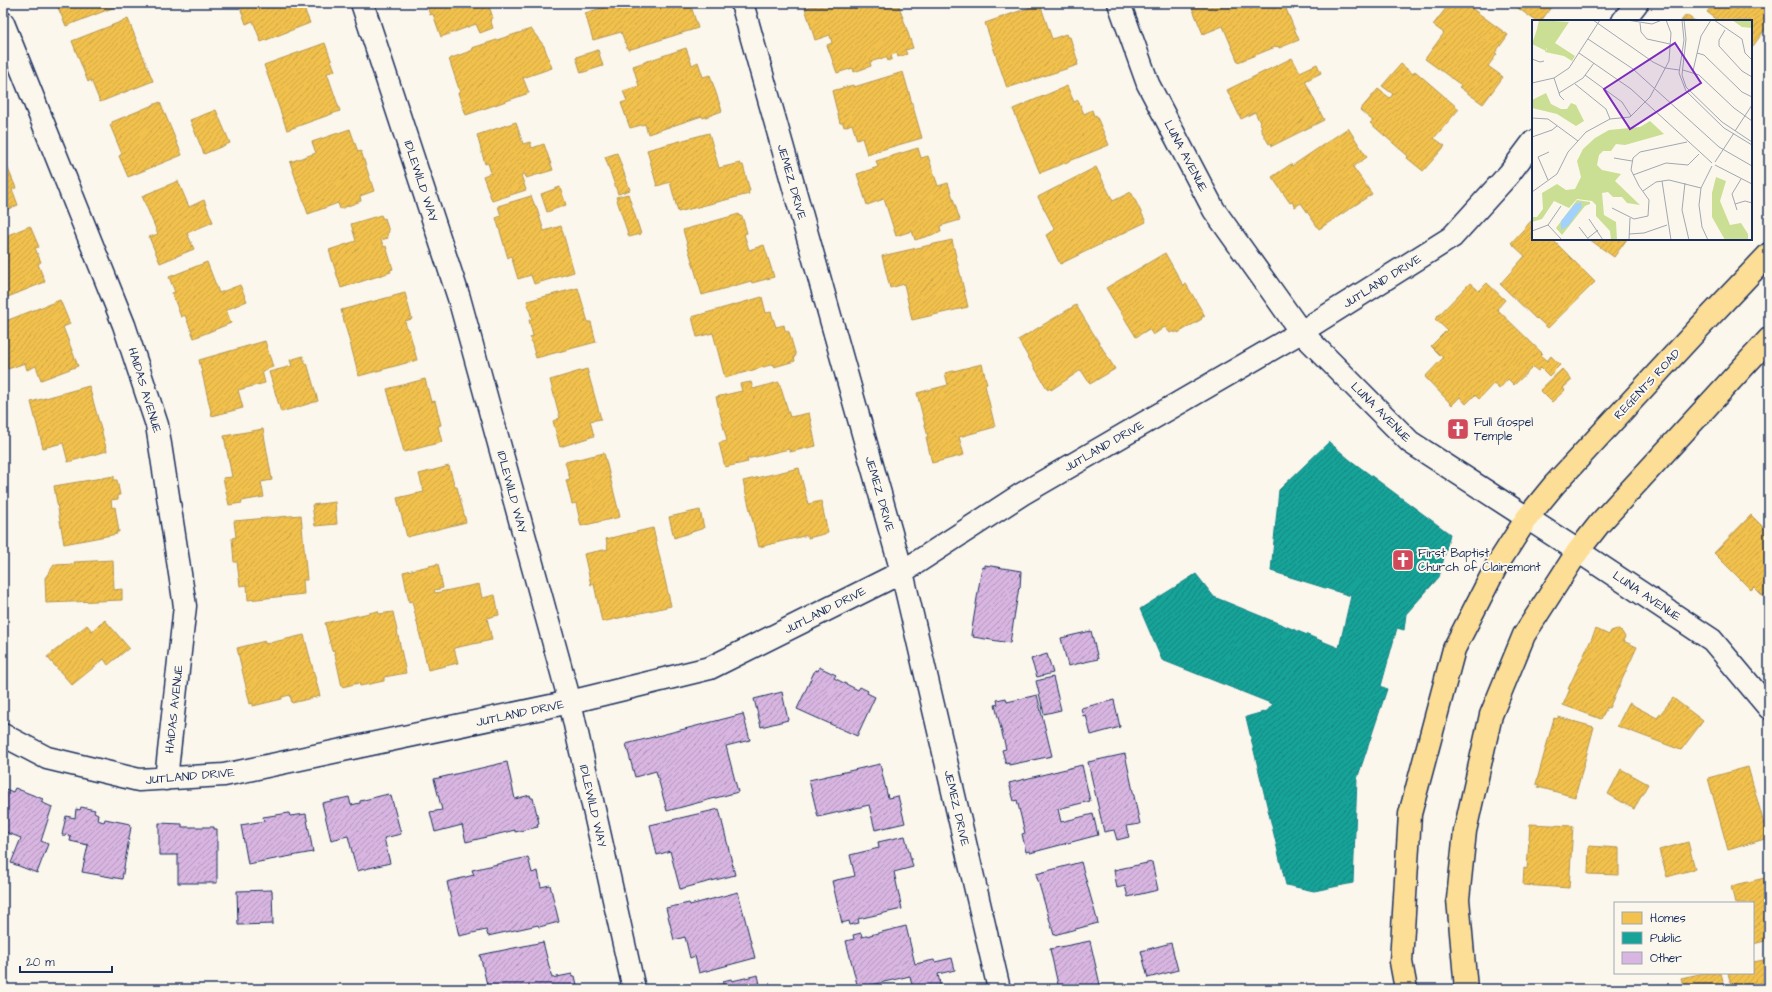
<svg xmlns="http://www.w3.org/2000/svg" width="1772" height="992" font-family="'Architects Daughter',sans-serif">
	<style>
		.homes { fill: url(#homes-hatch); stroke: #b29553 }
		.public { fill: url(#public-hatch); stroke: #188087 }
		.building { fill: url(#building-hatch); stroke: #1b2f5e }
		.lines { fill: none; stroke-linecap: round; stroke-linejoin: round }
		.minor-casing { stroke: #1b2f5e; stroke-width: 25 }
		.major-casing { stroke: #1b2f5e; stroke-width: 25 }
		.minor { stroke: #fbf7ec; stroke-width: 22 }
		.major { stroke: #fcde96; stroke-width: 22 }
		.labels { text-anchor: middle; stroke-width: 4; stroke-linejoin: round; paint-order: stroke }
		.street-label { font-size: 12px; fill: #1b2f5e; stroke: #fbf7ec }
		.poi-label { font-size: 12px; fill: #1b2f5e; stroke: #fbf7ec; text-anchor: start }
		.inset-road { fill: none; stroke: #a1a7b3; stroke-width: 1 }
		.view { fill: #7b2cbf; fill-opacity: 0.15; stroke: #7b2cbf; stroke-width: 2 }
		.inset-edge { fill: none; stroke: #1b2f5e; stroke-width: 2 }
	</style>
	<defs>
		<pattern id="homes-hatch" width="6" height="6" patternUnits="userSpaceOnUse"><rect width="6" height="6" fill="#f2c14e"/><path d="M-1 1l2-2M0 6l6-6M5 7l2-2" fill="none" stroke="#cfa646"/></pattern>
		<pattern id="public-hatch" width="6" height="6" patternUnits="userSpaceOnUse"><rect width="6" height="6" fill="#17a398"/><path d="M-1 1l2-2M0 6l6-6M5 7l2-2" fill="none" stroke="#14857f"/></pattern>
		<pattern id="building-hatch" width="6" height="6" patternUnits="userSpaceOnUse"><rect width="6" height="6" fill="#d8b6e1"/><path d="M-1 1l2-2M0 6l6-6M5 7l2-2" fill="none" stroke="#ae94ba"/></pattern>
	</defs>
	<rect width="100%" height="100%" fill="#fbf7ec"/>
	<filter id="ink" filterUnits="userSpaceOnUse"><feTurbulence type="fractalNoise" baseFrequency=".025" numOctaves="2"/><feDisplacementMap in="SourceGraphic" scale="8" xChannelSelector="R" yChannelSelector="G"/><feConvolveMatrix kernelMatrix="1 2 1 2 8 2 1 2 1" color-interpolation-filters="sRGB"/></filter>
	<g filter="url(#ink)">
		<path class="homes" d="M 56,3 L 125,3 L 66,26 Z
			M 246,3 L 307,3 L 307,5 L 303,6 L 310,23 L 261,42 L 253,21 L 246,24 L 240,7 L 246,5 Z
			M 426,3 L 488,3 L 493,18 L 490,19 L 493,28 L 480,33 L 476,24 L 441,37 L 433,14 L 430,15 Z
			M 611,3 L 690,3 L 698,28 L 628,50 L 621,32 L 593,40 L 585,13 L 612,5 Z
			M 823,3 L 898,3 L 913,48 L 905,50 L 907,54 L 898,57 L 897,53 L 891,55 L 892,59 L 888,61 L 886,57 L 870,62 L 871,66 L 854,72 L 853,68 L 837,73 L 827,45 L 832,43 L 830,35 L 815,40 L 805,8 Z
			M 1196,3 L 1270,3 L 1272,9 L 1284,4 L 1299,40 L 1279,48 L 1278,46 L 1238,62 L 1223,26 L 1203,34 L 1191,5 Z
			M 1450,3 L 1468,3 L 1472,6 L 1470,7 L 1508,35 L 1495,53 L 1497,54 L 1488,66 L 1503,77 L 1483,104 L 1459,87 L 1461,85 L 1425,59 L 1444,33 L 1433,25 Z
			M 1511,3 L 1554,3 L 1541,21 L 1536,21 Z
			M 1714,3 L 1769,3 L 1769,24 L 1753,46 L 1751,44 L 1751,21 L 1719,21 L 1707,12 Z
			M 1040,4 L 1052,39 L 1066,34 L 1067,37 L 1070,37 L 1078,62 L 1077,62 L 1078,65 L 1007,88 L 985,23 Z
			M 1686,15 L 1695,21 L 1681,21 Z
			M 128,19 L 153,81 L 100,102 L 91,80 L 88,82 L 72,41 Z
			M 531,29 L 544,46 L 552,68 L 523,78 L 529,93 L 466,115 L 458,93 L 460,92 L 449,59 L 473,50 L 472,48 Z
			M 325,43 L 335,71 L 327,73 L 340,111 L 287,130 L 264,65 Z
			M 686,48 L 692,65 L 698,62 L 703,77 L 710,75 L 722,111 L 703,118 L 702,116 L 648,134 L 645,124 L 630,128 L 621,103 L 627,101 L 623,91 L 639,86 L 633,66 Z
			M 598,50 L 603,66 L 581,73 L 576,57 Z
			M 1292,58 L 1300,72 L 1317,64 L 1321,73 L 1305,81 L 1324,120 L 1272,146 L 1271,143 L 1269,144 L 1260,128 L 1262,127 L 1255,112 L 1241,119 L 1227,90 Z
			M 1401,64 L 1413,74 L 1415,71 L 1459,109 L 1434,138 L 1445,146 L 1423,171 L 1407,158 L 1408,156 L 1370,123 L 1373,121 L 1360,110 L 1378,89 L 1390,98 L 1393,94 L 1382,86 Z
			M 903,72 L 922,138 L 867,154 L 862,138 L 857,140 L 852,124 L 844,127 L 843,123 L 840,123 L 832,91 L 853,85 L 854,87 Z
			M 1067,86 L 1074,102 L 1078,100 L 1084,114 L 1092,110 L 1094,116 L 1096,115 L 1109,145 L 1040,173 L 1013,109 Z
			M 160,102 L 182,155 L 128,177 L 119,156 L 122,154 L 110,125 L 112,124 L 112,122 Z
			M 216,110 L 230,143 L 204,154 L 190,120 Z
			M 516,122 L 523,144 L 530,142 L 532,148 L 544,144 L 553,170 L 526,178 L 525,174 L 521,175 L 526,190 L 492,201 L 483,176 L 491,173 L 488,163 L 485,164 L 477,135 Z
			M 1348,128 L 1367,157 L 1353,167 L 1372,194 L 1319,229 L 1301,203 L 1295,207 L 1292,202 L 1290,203 L 1272,177 L 1291,164 L 1292,166 Z
			M 350,129 L 358,152 L 361,151 L 374,191 L 360,196 L 361,201 L 340,209 L 338,203 L 308,214 L 290,162 L 316,153 L 312,142 Z
			M 709,133 L 719,168 L 740,163 L 741,165 L 743,165 L 750,191 L 748,191 L 749,194 L 678,212 L 670,182 L 657,186 L 647,150 Z
			M 918,148 L 921,158 L 928,156 L 938,186 L 948,183 L 960,220 L 940,226 L 941,232 L 915,240 L 912,231 L 896,236 L 884,199 L 867,205 L 857,174 L 878,167 L 876,161 Z
			M 617,153 L 630,190 L 618,194 L 605,157 Z
			M 6,164 L 16,188 L 12,189 L 18,205 L 3,211 L 3,165 Z
			M 1096,167 L 1113,201 L 1131,192 L 1146,222 L 1060,264 L 1046,235 L 1055,230 L 1038,197 Z
			M 178,181 L 189,207 L 204,200 L 213,222 L 187,233 L 194,249 L 160,263 L 149,237 L 158,234 L 142,196 Z
			M 560,187 L 566,205 L 547,212 L 541,194 Z
			M 628,194 L 641,234 L 629,237 L 616,197 Z
			M 531,196 L 535,206 L 536,206 L 544,231 L 561,226 L 574,272 L 534,284 L 531,275 L 518,279 L 511,256 L 508,258 L 496,218 L 501,216 L 498,206 Z
			M 739,214 L 740,217 L 742,216 L 747,233 L 744,234 L 749,250 L 764,245 L 774,277 L 752,283 L 751,281 L 702,295 L 683,230 Z
			M 381,215 L 383,219 L 385,218 L 389,232 L 387,234 L 388,238 L 381,240 L 384,247 L 386,246 L 393,269 L 390,270 L 391,272 L 341,288 L 329,250 L 356,241 L 351,224 Z
			M 1533,219 L 1533,239 L 1554,239 L 1554,241 L 1595,282 L 1548,328 L 1537,318 L 1536,319 L 1500,284 L 1525,256 L 1511,243 Z
			M 30,226 L 39,247 L 35,248 L 41,262 L 38,264 L 45,282 L 3,299 L 3,237 Z
			M 1589,239 L 1627,239 L 1614,257 Z
			M 952,240 L 968,307 L 912,320 L 904,284 L 890,288 L 882,256 Z
			M 1165,253 L 1183,285 L 1186,284 L 1205,316 L 1201,318 L 1202,319 L 1178,333 L 1178,331 L 1175,333 L 1174,331 L 1170,333 L 1165,327 L 1153,335 L 1149,329 L 1136,337 L 1106,288 Z
			M 207,262 L 219,293 L 240,285 L 247,301 L 226,310 L 231,323 L 194,338 L 185,315 L 181,317 L 172,293 L 175,292 L 169,277 Z
			M 1470,283 L 1479,291 L 1487,283 L 1505,300 L 1497,309 L 1542,353 L 1540,355 L 1547,361 L 1551,356 L 1560,365 L 1549,376 L 1541,368 L 1538,371 L 1533,367 L 1514,385 L 1508,379 L 1499,389 L 1494,383 L 1479,399 L 1475,395 L 1466,404 L 1460,397 L 1452,405 L 1425,377 L 1443,358 L 1431,346 L 1447,330 L 1435,319 Z
			M 578,288 L 588,322 L 591,322 L 596,342 L 536,358 L 530,337 L 533,336 L 529,320 L 532,319 L 527,301 Z
			M 405,293 L 412,319 L 405,321 L 407,330 L 409,330 L 417,360 L 359,376 L 341,310 Z
			M 762,297 L 766,313 L 771,312 L 776,327 L 784,325 L 785,330 L 789,332 L 796,356 L 794,356 L 795,361 L 774,367 L 774,364 L 725,378 L 713,333 L 697,337 L 692,317 Z
			M 60,300 L 70,324 L 63,327 L 78,366 L 41,380 L 36,366 L 27,370 L 25,363 L 8,369 L 3,358 L 3,322 Z
			M 1076,305 L 1115,369 L 1090,384 L 1081,370 L 1051,390 L 1050,388 L 1048,390 L 1018,340 Z
			M 265,341 L 273,367 L 262,371 L 265,383 L 238,390 L 243,408 L 212,416 L 199,360 Z
			M 303,356 L 305,364 L 307,363 L 318,401 L 281,412 L 269,372 L 292,366 L 290,360 Z
			M 982,364 L 987,384 L 985,385 L 995,427 L 959,437 L 964,455 L 932,463 L 926,437 L 928,437 L 917,393 L 948,385 L 945,373 Z
			M 587,369 L 601,419 L 590,421 L 594,436 L 560,447 L 553,421 L 560,418 L 550,380 Z
			M 1562,369 L 1572,380 L 1563,388 L 1565,390 L 1552,402 L 1540,390 Z
			M 425,379 L 431,402 L 435,401 L 441,425 L 438,426 L 442,442 L 404,452 L 387,389 Z
			M 751,382 L 753,389 L 779,382 L 790,417 L 809,413 L 816,446 L 790,452 L 789,449 L 747,459 L 748,462 L 725,467 L 719,443 L 727,441 L 716,397 L 742,391 L 740,384 Z
			M 89,386 L 107,451 L 68,462 L 63,443 L 43,448 L 31,402 Z
			M 263,429 L 272,480 L 261,482 L 264,497 L 241,501 L 242,503 L 229,505 L 223,478 L 232,477 L 224,436 Z
			M 604,453 L 620,517 L 581,526 L 576,503 L 572,504 L 566,480 L 570,479 L 565,462 Z
			M 449,466 L 455,487 L 457,487 L 466,522 L 407,537 L 397,498 L 424,492 L 419,474 Z
			M 799,468 L 808,504 L 821,501 L 828,533 L 808,538 L 808,535 L 759,547 L 743,481 Z
			M 114,476 L 114,480 L 117,480 L 120,495 L 118,495 L 118,499 L 111,500 L 112,508 L 115,507 L 119,532 L 116,532 L 117,534 L 64,544 L 54,486 Z
			M 335,502 L 337,524 L 315,526 L 312,505 Z
			M 700,510 L 704,528 L 674,538 L 669,517 Z
			M 301,515 L 307,580 L 303,580 L 304,594 L 248,600 L 247,585 L 240,586 L 237,562 L 234,562 L 232,538 L 236,537 L 234,521 Z
			M 1751,515 L 1769,533 L 1769,590 L 1763,596 L 1754,587 L 1751,590 L 1714,553 Z
			M 653,528 L 671,606 L 602,622 L 594,584 L 591,585 L 584,554 L 608,549 L 606,539 Z
			M 113,560 L 114,590 L 122,589 L 122,600 L 46,603 L 45,578 L 54,565 L 75,564 L 74,562 Z
			M 438,564 L 443,588 L 434,590 L 435,593 L 479,584 L 482,598 L 495,595 L 499,615 L 487,618 L 492,640 L 454,648 L 458,663 L 428,670 L 412,601 L 409,602 L 403,572 Z
			M 3,591 L 8,595 L 3,603 Z
			M 378,611 L 379,614 L 393,612 L 406,673 L 384,677 L 384,681 L 360,686 L 359,683 L 342,687 L 334,650 L 332,651 L 325,623 Z
			M 105,620 L 129,648 L 108,665 L 104,659 L 72,685 L 47,657 L 87,625 L 92,631 Z
			M 1596,629 L 1609,635 L 1611,631 L 1617,629 L 1622,632 L 1625,637 L 1623,641 L 1637,647 L 1609,708 L 1607,707 L 1601,719 L 1563,705 L 1570,689 L 1568,689 Z
			M 304,635 L 320,696 L 292,703 L 290,695 L 282,697 L 282,699 L 253,706 L 253,703 L 250,704 L 237,648 L 265,641 L 265,644 Z
			M 1673,698 L 1703,721 L 1681,750 L 1617,726 L 1629,703 L 1657,718 Z
			M 1558,717 L 1594,727 L 1575,797 L 1538,787 L 1539,785 L 1536,784 L 1554,718 L 1557,719 Z
			M 1748,767 L 1768,838 L 1728,850 L 1708,778 Z
			M 1621,769 L 1648,784 L 1634,809 L 1608,794 Z
			M 1530,824 L 1573,826 L 1569,888 L 1523,885 L 1524,868 L 1527,869 Z
			M 1688,842 L 1695,869 L 1667,877 L 1659,850 Z
			M 1589,846 L 1619,848 L 1619,875 L 1588,874 Z
			M 1769,877 L 1769,940 L 1753,944 L 1753,903 L 1735,903 L 1731,886 Z
			M 1769,959 L 1769,989 L 1732,989 L 1728,973 L 1753,973 L 1753,962 Z
			M 1704,973 L 1721,973 L 1725,989 L 1684,989 L 1681,978 Z"/>
		<path class="public" d="M 1329,442 L 1350,460 L 1450,534 L 1439,577 L 1406,614 L 1404,630 L 1397,628 L 1381,686 L 1387,689 L 1357,779 L 1353,883 L 1314,891 L 1286,885 L 1246,717 L 1267,711 L 1273,704 L 1162,660 L 1140,609 L 1196,574 L 1214,597 L 1339,648 L 1351,596 L 1271,571 L 1279,490 Z"/>
		<path class="building" d="M 985,565 L 1021,571 L 1020,588 L 1019,587 L 1010,643 L 973,637 L 974,635 L 971,635 L 982,567 L 985,568 Z
			M 1091,631 L 1098,659 L 1068,666 L 1061,638 Z
			M 1047,654 L 1053,673 L 1037,677 L 1031,659 Z
			M 819,667 L 836,675 L 834,678 L 858,690 L 860,687 L 868,691 L 867,693 L 875,697 L 857,736 L 797,709 L 815,670 L 818,671 Z
			M 1053,677 L 1061,710 L 1044,714 L 1036,681 Z
			M 782,692 L 788,720 L 761,727 L 754,699 Z
			M 1037,695 L 1052,756 L 1009,765 L 1009,763 L 1006,764 L 1002,750 L 1006,749 L 995,705 L 998,704 L 997,700 L 1006,698 L 1007,702 Z
			M 1114,700 L 1120,727 L 1091,735 L 1086,715 L 1083,716 L 1081,708 Z
			M 743,714 L 750,740 L 726,746 L 738,792 L 667,811 L 656,771 L 635,777 L 626,744 Z
			M 1125,754 L 1140,824 L 1126,826 L 1129,837 L 1117,840 L 1114,830 L 1104,832 L 1088,762 Z
			M 507,762 L 515,799 L 530,795 L 531,798 L 533,798 L 539,823 L 537,824 L 538,827 L 515,832 L 515,830 L 466,842 L 462,825 L 435,832 L 430,812 L 442,810 L 434,779 Z
			M 880,764 L 888,798 L 898,796 L 905,823 L 875,830 L 869,805 L 818,817 L 809,780 Z
			M 1082,765 L 1090,801 L 1058,809 L 1061,822 L 1093,814 L 1098,835 L 1030,853 L 1030,851 L 1026,852 L 1022,834 L 1025,833 L 1017,800 L 1014,801 L 1009,783 Z
			M 3,788 L 13,792 L 15,788 L 43,799 L 41,802 L 52,807 L 41,841 L 48,844 L 37,873 L 11,863 L 21,838 L 3,831 Z
			M 388,794 L 389,796 L 391,796 L 401,834 L 384,838 L 390,863 L 357,871 L 348,836 L 331,840 L 322,803 L 349,797 L 351,805 L 360,803 L 360,801 Z
			M 81,807 L 95,810 L 94,812 L 98,814 L 97,820 L 104,822 L 105,819 L 130,824 L 129,826 L 131,827 L 122,879 L 82,872 L 88,845 L 70,841 L 71,836 L 62,835 L 66,816 L 75,818 L 76,809 L 80,810 Z
			M 719,809 L 735,875 L 680,889 L 670,851 L 657,855 L 650,825 Z
			M 289,813 L 290,816 L 306,814 L 313,852 L 248,864 L 241,825 L 264,821 L 263,817 Z
			M 159,823 L 182,824 L 182,827 L 214,827 L 214,829 L 217,829 L 217,883 L 178,883 L 178,855 L 159,855 Z
			M 905,836 L 913,867 L 894,872 L 902,909 L 858,919 L 859,923 L 850,925 L 849,921 L 842,923 L 832,881 L 855,876 L 850,855 L 879,848 L 878,842 Z
			M 528,857 L 532,873 L 538,871 L 541,887 L 550,885 L 559,922 L 539,927 L 538,925 L 488,936 L 486,930 L 459,936 L 447,882 L 474,875 L 472,870 Z
			M 1081,862 L 1098,923 L 1054,935 L 1036,874 Z
			M 1152,862 L 1158,890 L 1128,897 L 1125,886 L 1117,888 L 1114,870 Z
			M 272,890 L 273,924 L 238,925 L 237,891 Z
			M 738,892 L 755,958 L 699,973 L 695,956 L 690,958 L 685,937 L 674,940 L 666,908 L 689,903 L 690,905 Z
			M 906,926 L 915,964 L 934,960 L 935,962 L 952,958 L 955,970 L 938,974 L 941,989 L 913,989 L 910,976 L 858,988 L 846,941 L 854,939 L 853,935 L 861,933 L 862,937 Z
			M 1090,941 L 1101,989 L 1059,989 L 1050,949 Z
			M 543,942 L 552,978 L 572,974 L 572,977 L 575,976 L 578,989 L 488,989 L 480,955 Z
			M 1171,943 L 1178,970 L 1148,978 L 1141,951 Z
			M 758,975 L 761,989 L 695,989 L 724,984 L 723,981 L 731,979 L 732,981 Z"/>
		<g class="lines">
			<g class="minor-casing">
				<path id="minor" d="M 362,3 L 459,298 L 570,702 L 634,989
					M 742,3 L 902,572 L 999,989
					M 1119,3 L 1148,84 L 1214,210 L 1301,332 L 1410,442 L 1578,551 L 1712,640 L 1769,708
					M 1623,21 L 1637,3
					M 3,23 L 124,325 L 157,425 L 185,606 L 166,779
					M 3,735 L 47,758 L 139,780 L 224,775 L 570,702 L 710,668 L 902,572 L 1022,494 L 1301,332 L 1452,237 L 1509,174 L 1533,142"/>
			</g>
			<g class="major-casing">
				<path id="major" d="M 1406,989 L 1401,962 L 1410,814 L 1454,649 L 1497,565 L 1527,518 L 1554,485 L 1698,329 L 1769,254
					M 1466,989 L 1458,899 L 1465,831 L 1491,715 L 1524,635 L 1578,551 L 1600,523 L 1769,339"/>
			</g>
			<use href="#minor" class="minor"/>
			<use href="#major" class="major"/>
		</g>
	</g>
	<defs>
		<g id="church-square" transform="scale(1.15)"><rect x="-9" y="-9" width="18" height="18" rx="4" fill="#d1495b" stroke="#fbf7ec"/><path d="M-1.2-6h2.4v3.5h3.3v2.4h-3.3V6h-2.4V-.1h-3.3v-2.4h3.3Z" fill="#fff"/></g>
	</defs>
	<g fill-rule="evenodd">
		<use href="#church-square" x="1458" y="429"/>
		<use href="#church-square" x="1403" y="560"/>
	</g>
	<g class="labels">
		<g class="street-label">
			<text transform="translate(1186 156) rotate(62)" y="4">LUNA AVENUE</text>
			<text transform="translate(421 181) rotate(72)" y="4">IDLEWILD WAY</text>
			<text transform="translate(792 182) rotate(74)" y="4">JEMEZ DRIVE</text>
			<text transform="translate(1382 281) rotate(-32)" y="4">JUTLAND DRIVE</text>
			<text transform="translate(1647 384) rotate(-47)" y="4">REGENTS ROAD</text>
			<text transform="translate(145 390) rotate(73)" y="4">HAIDAS AVENUE</text>
			<text transform="translate(1381 412) rotate(45)" y="4">LUNA AVENUE</text>
			<text transform="translate(1104 446) rotate(-30)" y="4">JUTLAND DRIVE</text>
			<text transform="translate(512 492) rotate(75)" y="4">IDLEWILD WAY</text>
			<text transform="translate(880 494) rotate(74)" y="4">JEMEZ DRIVE</text>
			<text transform="translate(1647 596) rotate(34)" y="4">LUNA AVENUE</text>
			<text transform="translate(825 610) rotate(-27)" y="4">JUTLAND DRIVE</text>
			<text transform="translate(174 709) rotate(-84)" y="4">HAIDAS AVENUE</text>
			<text transform="translate(520 713) rotate(-12)" y="4">JUTLAND DRIVE</text>
			<text transform="translate(190 776) rotate(-5)" y="4">JUTLAND DRIVE</text>
			<text transform="translate(593 806) rotate(77)" y="4">IDLEWILD WAY</text>
			<text transform="translate(957 808) rotate(77)" y="4">JEMEZ DRIVE</text>
		</g>
		<g class="poi-label">
			<text x="1474" y="426">Full Gospel<tspan x="1474" dy="14">Temple</tspan></text>
			<text x="1418" y="557">First Baptist<tspan x="1418" dy="14">Church of Clairemont</tspan></text>
		</g>
	</g>
	<g transform="translate(1532 20)">
		<rect width="220" height="220" fill="#fbf7ec"/>
		<path d="M 7,0 L 37,2 L 23,23 L 43,36 L 40,41 L 32,36 L 13,32 L 15,29 L 5,9 ZM 200,0 L 220,0 L 220,8 L 210,7 ZM 14,73 L 19,84 L 29,89 L 35,89 L 39,83 L 44,85 L 52,101 L 44,106 L 25,94 L 0,88 L 0,80 ZM 118,101 L 132,114 L 93,125 L 84,124 L 79,131 L 71,131 L 67,135 L 65,145 L 70,150 L 89,154 L 83,161 L 108,185 L 95,183 L 90,177 L 81,177 L 76,172 L 70,173 L 72,195 L 84,202 L 85,220 L 79,220 L 78,211 L 64,196 L 64,185 L 60,181 L 45,179 L 37,188 L 22,181 L 10,199 L 0,202 L 0,197 L 5,197 L 11,189 L 10,173 L 25,164 L 34,170 L 43,169 L 49,157 L 45,141 L 51,129 L 63,118 L 77,110 L 108,107 ZM 184,157 L 194,161 L 188,181 L 198,205 L 209,203 L 216,214 L 216,220 L 193,220 L 180,197 L 180,173 Z" fill="#cadf94"/>
		<path d="M 5,9 L 17,15 L 14,31 L 0,24 ZM 45,180 L 58,182 L 58,184 L 53,186 L 30,215 L 24,208 Z" fill="#cadf94"/>
		<path d="M 49,182 L 50,187 L 36,206 L 29,210 L 29,201 L 43,184 Z" fill="#a3d1fe"/>
		<path class="inset-road" d="M 61,0 L 121,42 L 133,48 L 147,50M 95,0 L 120,4 L 130,0M 150,0 L 152,20 L 147,53 L 154,71 L 192,108 L 220,125M 152,0 L 154,19 L 150,55 L 154,67 L 190,102 L 220,122M 182,0 L 210,19 L 213,33 L 220,40M 108,3 L 109,12 L 115,19 L 138,24M 193,10 L 187,20 L 187,26 L 210,51 L 220,57M 56,19 L 101,49 L 187,127 L 220,146M 47,33 L 99,69 L 180,143M 165,33 L 172,35 L 210,72 L 220,77M 0,39 L 8,42 L 12,41M 151,50 L 167,55 L 202,88 L 220,101M 161,51 L 169,16 L 179,0M 53,55 L 90,82 L 99,96M 22,58 L 28,76 L 32,80M 0,63 L 22,58 L 37,48 L 68,0M 43,64 L 74,89 L 78,99M 27,73 L 51,58 L 62,43M 0,98 L 16,99 L 46,121M 203,111 L 220,85M 0,117 L 20,110 L 25,106M 82,138 L 100,141M 183,142 L 202,113M 183,145 L 220,164M 101,155 L 134,143 L 156,145 L 167,134M 16,160 L 6,137 L 17,132M 130,161 L 139,220M 153,163 L 150,190 L 157,220M 111,171 L 124,162 L 137,160 L 169,168M 0,172 L 25,154 L 36,132 L 54,112 L 78,99 L 98,97 L 118,77 L 137,41 L 139,13 L 134,0M 203,184 L 213,181 L 220,183M 80,188 L 102,199 L 116,196 L 117,180 L 107,166 L 99,150 L 101,138 L 108,132 L 155,122M 205,190 L 200,174 L 209,159M 57,199 L 71,220M 16,205 L 30,220M 47,207 L 57,220M 0,211 L 16,205 L 29,186M 97,214 L 112,213 L 135,205M 56,218 L 66,210M 97,220 L 98,198M 176,220 L 170,207 L 167,185 L 169,168 L 180,146"/>
		<path class="view" d="M 143,23 L 169,63 L 98,109 L 72,69 Z"/>
		<rect width="220" height="220" class="inset-edge"/>
	</g>
	<rect width="1772" height="992" fill="none" stroke="#fbf7ec" stroke-width="16"/>
	<rect x="8" y="8" width="1756" height="976" fill="none" stroke="#1b2f5e" stroke-width="1.5" filter="url(#ink)"/>
	<rect x="1614" y="902" width="140" height="72" fill="#fbf7ec" stroke="#a1a7b3"/>
	<rect x="1622" y="912" width="20" height="12" fill="#f2c14e" stroke="#a1a7b3"/>
	<text x="1650" y="922" font-size="12" fill="#1b2f5e">Homes</text>
	<rect x="1622" y="932" width="20" height="12" fill="#17a398" stroke="#a1a7b3"/>
	<text x="1650" y="942" font-size="12" fill="#1b2f5e">Public</text>
	<rect x="1622" y="952" width="20" height="12" fill="#d8b6e1" stroke="#a1a7b3"/>
	<text x="1650" y="962" font-size="12" fill="#1b2f5e">Other</text>
	<path d="M20 966v6h92v-6" fill="none" stroke="#1b2f5e" stroke-width="2"/>
	<text x="26" y="966" font-size="12" fill="#1b2f5e" stroke="#fbf7ec" stroke-width="3" paint-order="stroke">20 m</text>
</svg>
